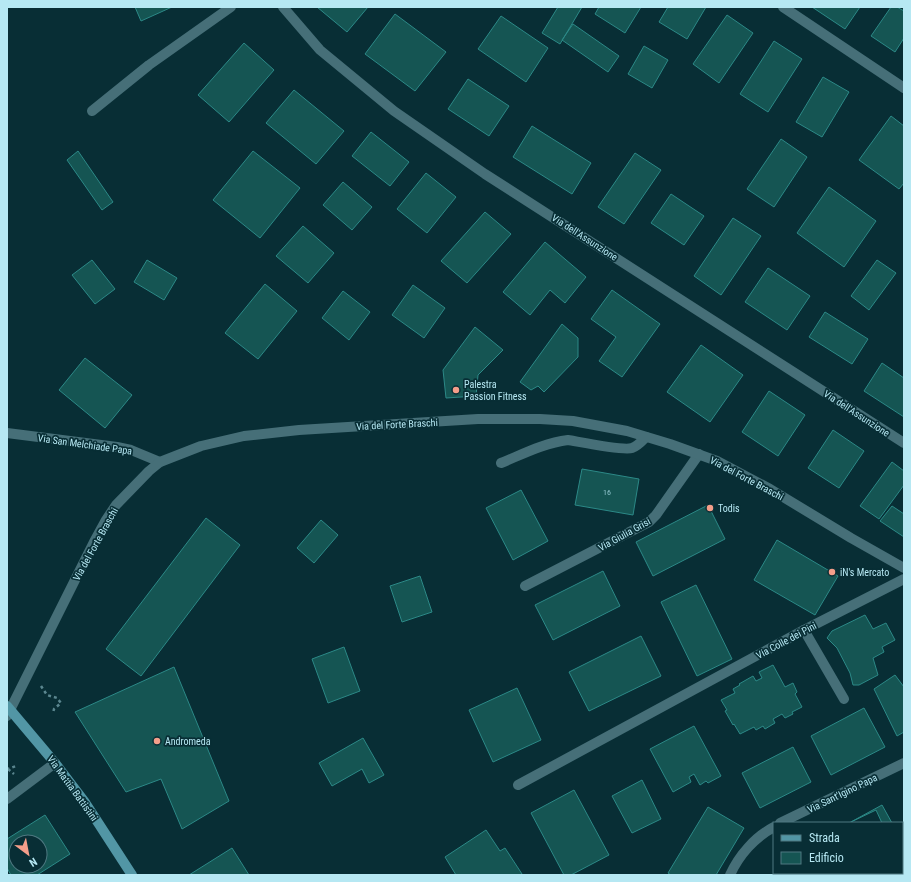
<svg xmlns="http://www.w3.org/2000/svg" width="911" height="882" font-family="'Roboto Condensed',sans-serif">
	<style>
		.building { fill: #155553; stroke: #2c8987; fill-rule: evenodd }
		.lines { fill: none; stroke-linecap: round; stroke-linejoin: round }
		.path { stroke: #5a868f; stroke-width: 2.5; stroke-dasharray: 3 3; stroke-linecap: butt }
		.service { stroke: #466f78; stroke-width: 10 }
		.minor { stroke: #466f78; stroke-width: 10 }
		.tertiary { stroke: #466f78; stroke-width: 10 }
		.secondary { stroke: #5296a5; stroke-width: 10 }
		.poi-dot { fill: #f49e8a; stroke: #082e35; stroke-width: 1.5 }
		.labels { text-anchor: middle; stroke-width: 3.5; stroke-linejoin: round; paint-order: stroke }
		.number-label { font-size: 8px; fill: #8ec3cb }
		.street-label { font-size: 10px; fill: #b6e8f3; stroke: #082e35 }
		.poi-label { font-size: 10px; fill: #b6e8f3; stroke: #082e35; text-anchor: start }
	</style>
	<rect width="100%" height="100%" fill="#082e35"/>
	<path class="building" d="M 135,7 L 172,7 L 141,21 Z
		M 317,7 L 368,7 L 347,32 Z
		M 558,7 L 582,7 L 560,44 L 542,33 Z
		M 599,7 L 641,7 L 625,33 L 595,14 Z
		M 668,7 L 706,7 L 687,39 L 659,22 Z
		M 812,7 L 860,7 L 845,29 Z
		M 891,7 L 897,7 L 904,11 L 904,38 L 895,52 L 871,36 Z
		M 395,14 L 446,52 L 415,91 L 365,54 Z
		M 727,15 L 753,33 L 719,83 L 693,64 Z
		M 501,16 L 548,48 L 526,82 L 478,49 Z
		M 573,24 L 619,56 L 608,72 L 562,40 Z
		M 774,41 L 802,59 L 768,112 L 740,94 Z
		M 244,43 L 274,70 L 229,122 L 198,95 Z
		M 644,46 L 668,60 L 652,88 L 628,74 Z
		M 823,77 L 849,92 L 822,137 L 796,122 Z
		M 468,79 L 509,106 L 489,136 L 448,109 Z
		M 294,90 L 344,131 L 316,164 L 266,123 Z
		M 891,116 L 904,126 L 904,183 L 899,189 L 859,160 Z
		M 532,126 L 591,163 L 572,194 L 513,157 Z
		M 371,132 L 409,162 L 390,186 L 352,156 Z
		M 781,139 L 807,157 L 774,207 L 747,189 Z
		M 78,151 L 113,202 L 102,210 L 67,160 Z
		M 253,151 L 300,188 L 260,238 L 213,200 Z
		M 635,153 L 661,170 L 624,224 L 598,207 Z
		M 426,173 L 456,197 L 427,233 L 397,209 Z
		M 343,182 L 372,207 L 352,230 L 323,205 Z
		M 829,187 L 876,221 L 844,267 L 797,233 Z
		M 671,194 L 704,216 L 684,245 L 651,223 Z
		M 485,212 L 511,234 L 467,283 L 441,261 Z
		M 733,218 L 761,236 L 721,295 L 694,276 Z
		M 303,226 L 334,253 L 308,283 L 276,256 Z
		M 545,242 L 586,277 L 565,303 L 550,290 L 530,315 L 503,292 Z
		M 92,260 L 115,289 L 95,304 L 72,275 Z
		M 147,260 L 177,278 L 164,300 L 134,282 Z
		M 877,260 L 896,273 L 869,310 L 851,296 Z
		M 768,268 L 810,296 L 787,330 L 745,302 Z
		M 265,284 L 297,311 L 258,359 L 225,333 Z
		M 413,285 L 445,308 L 424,338 L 392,315 Z
		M 612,290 L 660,324 L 622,377 L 599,361 L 616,337 L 591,319 Z
		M 343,291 L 370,312 L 349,340 L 322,318 Z
		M 825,312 L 868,339 L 852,364 L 809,337 Z
		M 562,324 L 578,338 L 578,357 L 544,392 L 538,386 L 531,390 L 520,382 Z
		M 475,327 L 503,350 L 478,375 L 476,396 L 446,398 L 443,370 Z
		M 701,345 L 743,375 L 710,422 L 667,392 Z
		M 85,358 L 132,395 L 105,428 L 59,390 Z
		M 882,363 L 904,378 L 904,417 L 864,391 Z
		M 769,391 L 805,415 L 778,456 L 742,432 Z
		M 833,430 L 864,451 L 839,488 L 808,468 Z
		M 892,462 L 904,471 L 904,485 L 879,519 L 860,506 Z
		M 582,469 L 639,479 L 633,515 L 575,505 Z
		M 521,490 L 548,541 L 513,560 L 486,508 Z
		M 708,505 L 725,539 L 653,576 L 636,542 Z
		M 892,506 L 904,514 L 904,537 L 880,521 Z
		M 206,518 L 240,545 L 141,676 L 106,649 Z
		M 321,520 L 338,535 L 314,563 L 297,548 Z
		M 777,540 L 838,576 L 815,615 L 754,580 Z
		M 603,571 L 620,606 L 553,640 L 535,605 Z
		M 420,576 L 432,612 L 402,622 L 390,586 Z
		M 696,585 L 732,659 L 697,676 L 661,602 Z
		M 865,615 L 873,629 L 886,623 L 895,640 L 882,647 L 884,652 L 873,658 L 878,675 L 859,685 L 853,685 L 850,673 L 837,648 L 827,638 L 832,631 Z
		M 641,636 L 661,676 L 589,711 L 569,672 Z
		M 344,647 L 360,691 L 328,703 L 312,659 Z
		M 773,665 L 785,687 L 793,683 L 797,692 L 795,694 L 802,707 L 792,712 L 793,714 L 785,718 L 782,714 L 773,719 L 775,723 L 765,729 L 763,726 L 756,730 L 754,727 L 740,734 L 734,724 L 733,725 L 725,711 L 727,710 L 721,700 L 735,693 L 733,689 L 740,685 L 739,684 L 753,676 L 756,681 L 762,678 L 759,672 Z
		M 174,667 L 229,801 L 182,829 L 161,779 L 126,792 L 75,712 Z
		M 895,675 L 904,687 L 904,732 L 897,736 L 874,689 Z
		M 517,688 L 541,740 L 493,762 L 469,710 Z
		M 864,708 L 885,747 L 831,775 L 811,736 Z
		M 694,726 L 721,776 L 708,783 L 706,781 L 700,785 L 694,774 L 689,777 L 691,782 L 673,792 L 650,749 Z
		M 363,738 L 384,775 L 369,783 L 362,769 L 332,786 L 319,763 Z
		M 793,747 L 811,782 L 760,808 L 742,773 Z
		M 642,780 L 661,819 L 632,833 L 612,796 Z
		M 574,790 L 609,855 L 571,875 L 564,875 L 531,813 Z
		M 882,805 L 892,823 L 849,823 Z
		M 708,807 L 744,828 L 716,875 L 671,875 L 668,873 Z
		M 876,810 L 882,823 L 852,823 L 851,822 Z
		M 45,815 L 70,854 L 37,875 L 11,875 L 7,868 L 7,839 ZM 16,842 L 40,842 L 40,866 L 16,866 Z
		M 486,830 L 500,851 L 505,848 L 522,874 L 520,875 L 456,875 L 445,857 Z
		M 902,842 L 904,846 L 904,875 L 877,875 L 876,873 L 902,873 Z
		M 232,848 L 249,875 L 189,875 Z
		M 801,873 L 845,873 L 846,875 L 802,875 Z"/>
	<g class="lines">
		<path class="path" d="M 41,686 L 47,695 L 57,698 L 61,703 L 54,709 L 53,713
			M 7,768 L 8,769 L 16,766
			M 8,769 L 14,774"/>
		<path class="service" d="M 92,111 L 149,65 L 231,7
			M 501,463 C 523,454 544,443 568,440 C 580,442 623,451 632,448 C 638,446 642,441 646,437
			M 804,630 L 844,699"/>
		<path class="minor" d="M 283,7 L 320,50 L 394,111 L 485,174 L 904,443
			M 783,7 L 904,88
			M 7,433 L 117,447 L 131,450 L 160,462
			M 525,586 L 649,522 L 656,515 L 699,454
			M 518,785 L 804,630 L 904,579
			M 780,823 L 904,763
			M 730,875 C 739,855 755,837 774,827"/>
		<path class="tertiary" d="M 7,716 L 94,542 L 106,520 L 116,505 L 149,471 L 160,462 L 201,446 L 244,436 L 299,430 L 478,419 L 540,419 L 573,421 L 627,431 L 670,444 L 717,461 L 770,489 L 851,538 L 904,568
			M 7,799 L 55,763"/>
		<path class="secondary" d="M 7,706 L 55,763 L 84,801 L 132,875"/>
	</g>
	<g class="poi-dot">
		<circle cx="456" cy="390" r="4"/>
		<circle cx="710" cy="508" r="4"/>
		<circle cx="832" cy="572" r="4"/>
		<circle cx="157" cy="741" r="4"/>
	</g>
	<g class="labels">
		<g class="number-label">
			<text x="607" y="495">16</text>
		</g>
		<g class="street-label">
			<text transform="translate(585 237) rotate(33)" y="4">Via dell'Assunzione</text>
			<text transform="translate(857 413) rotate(33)" y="4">Via dell'Assunzione</text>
			<text transform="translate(397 424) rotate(-3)" y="4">Via del Forte Braschi</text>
			<text transform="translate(85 444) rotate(8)" y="4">Via San Melchiade Papa</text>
			<text transform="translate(747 478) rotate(28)" y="4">Via del Forte Braschi</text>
			<text transform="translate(624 534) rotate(-29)" y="4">Via Giulia Grisi</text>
			<text transform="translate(95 544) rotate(-61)" y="4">Via del Forte Braschi</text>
			<text transform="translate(786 640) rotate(-28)" y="4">Via Colle dei Pini</text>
			<text transform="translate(73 788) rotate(54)" y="4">Via Mattia Battistini</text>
			<text transform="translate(842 793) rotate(-26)" y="4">Via Sant'Igino Papa</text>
		</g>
		<g class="poi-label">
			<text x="464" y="388">Palestra<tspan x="464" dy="12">Passion Fitness</tspan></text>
			<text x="718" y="512">Todis</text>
			<text x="840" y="576">iN's Mercato</text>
			<text x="165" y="745">Andromeda</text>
		</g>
	</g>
	<rect width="911" height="882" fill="none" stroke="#b6e8f3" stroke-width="16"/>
	<rect x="773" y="822" width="130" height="52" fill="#082e35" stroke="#4e7881"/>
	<rect x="781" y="835" width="20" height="6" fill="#5296a5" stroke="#4e7881"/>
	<text x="809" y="842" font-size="12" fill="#b6e8f3">Strada</text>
	<rect x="781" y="852" width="20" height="12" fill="#155553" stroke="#4e7881"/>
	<text x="809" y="862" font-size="12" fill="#b6e8f3">Edificio</text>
	<g transform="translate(28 854) rotate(148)"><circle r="19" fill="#082e35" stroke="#4e7881"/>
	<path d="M0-3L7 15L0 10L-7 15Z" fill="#f49e8a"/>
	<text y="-6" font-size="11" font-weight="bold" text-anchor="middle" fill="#b6e8f3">N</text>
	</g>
</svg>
